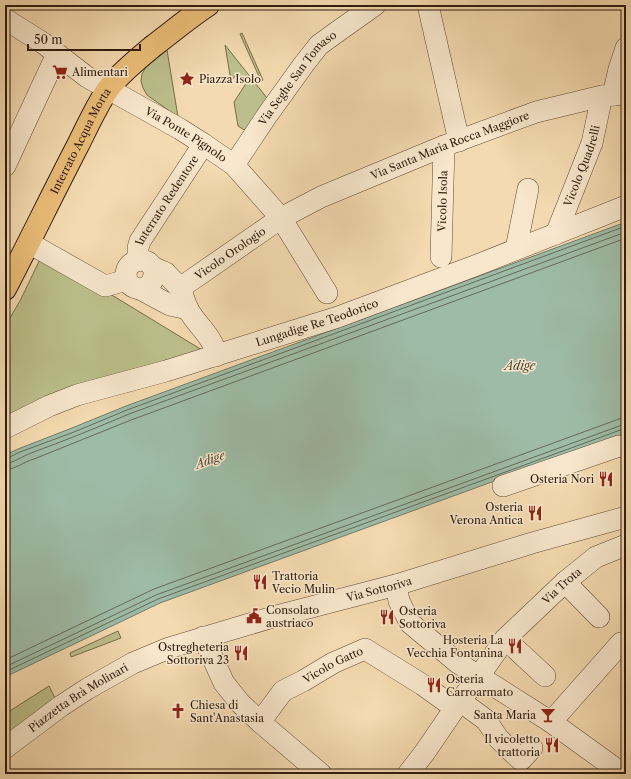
<svg xmlns="http://www.w3.org/2000/svg" width="631" height="779" font-family="'Libre Caslon Text',serif">
	<style>
		.green { fill: #bcbf8b; stroke: #766d4c }
		.water { fill: #9dbba6; stroke: #717b69 }
		.lines { fill: none; stroke-linecap: round; stroke-linejoin: round }
		.shore { stroke: #666b5a; stroke-width: 1 }
		.minor-casing { stroke: #614b36; stroke-width: 22 }
		.major-casing { stroke: #301b0d; stroke-width: 24 }
		.minor { stroke: #f8e7cc; stroke-width: 21 }
		.major { stroke: #eabd78; stroke-width: 22 }
		.labels { text-anchor: middle; stroke-width: 3; stroke-linejoin: round; paint-order: stroke }
		.poi-label { font-size: 11px; fill: #301b0d; stroke: #f8e7cc; text-anchor: start }
		.street-label { font-size: 11px; fill: #301b0d; stroke: #f8e7cc }
		.water-label { font-size: 12px; font-style: italic; fill: #514b3b; stroke: #f8e7cc }
	</style>
	<rect width="100%" height="100%" fill="#f4dab0"/>
	<filter id="stains"><feTurbulence type="fractalNoise" baseFrequency=".005" numOctaves="4"/><feColorMatrix values="0 0 0 0 .2 0 0 0 0 .09 0 0 0 0 .02 0 0 0 .5 -.17"/></filter>
	<radialGradient id="worn" r=".72"><stop offset=".6" stop-color="#630" stop-opacity="0"/><stop offset="1" stop-color="#630" stop-opacity=".3"/></radialGradient>
	<path class="green" d="M 242,33 L 263,80 L 261,81 L 240,34 Z
		M 225,45 L 271,103 L 249,133 L 238,126 L 234,102 L 247,82 L 236,75 L 231,81 Z
		M 167,50 L 178,117 L 147,95 L 143,88 L 141,81 L 142,74 L 146,67 Z
		M 43,253 L 202,350 L 5,422 L 5,326 L 20,301 Z
		M 118,631 L 121,638 L 71,657 L 70,653 Z
		M 49,686 L 55,698 L 5,737 L 5,714 Z"/>
	<path class="water" d="M 626,222 L 626,433 L 160,603 L 5,677 L 5,455 L 18,449 L 72,428 L 126,406 Z"/>
	<g class="lines">
		<path class="shore" d="M 5,459 L 8,458 L 20,452 L 74,432 L 127,410 L 626,226
			M 5,464 C 13,463 23,456 31,453 C 64,441 96,428 129,414 L 626,232
			M 5,470 C 15,469 24,462 34,459 C 66,446 99,433 131,420 L 626,238
			M 5,660 L 154,589 L 619,419 L 626,418
			M 5,667 L 156,595 L 622,425 L 626,424
			M 5,672 L 158,599 L 623,429 L 626,429"/>
		<g class="minor-casing">
			<g id="minor">
				<path d="M 428,5 L 459,141"/>
				<path id="s1" d="M 5,19 L 43,43 L 87,77 L 180,129 L 202,143 L 234,165 L 281,218 L 327,293"/>
				<path d="M 613,95 L 619,69 L 626,48"/>
				<path id="s2" d="M 234,165 L 268,114 L 304,64 L 319,45 L 337,32 L 375,5"/>
				<path d="M 5,166 L 57,54"/>
				<path id="s3" d="M 556,234 L 592,143 L 602,96"/>
				<path d="M 29,243 L 105,286 L 127,280"/>
				<path d="M 516,249 L 528,189"/>
				<path id="s4" d="M 441,257 L 444,146"/>
				<path id="s5" d="M 138,260 L 138,248 L 140,241 L 201,148 L 202,143"/>
				<path d="M 153,267 C 159,289 134,296 127,280 C 126,277 126,272 127,269 C 131,261 141,258 148,262 C 150,264 152,267 155,268 C 158,270 163,271 166,273 C 170,278 177,284 180,289 C 183,295 185,303 188,309 C 194,321 205,330 211,341 C 214,345 215,351 216,356"/>
				<path id="s6" d="M 180,288 L 281,218 L 321,197 L 444,146 L 536,112 L 602,96 L 626,94"/>
				<path d="M 140,289 L 170,305 L 188,309"/>
				<path id="s7" d="M 5,428 L 49,406 L 77,395 L 166,371 L 338,317 L 477,265 L 626,206"/>
				<path d="M 503,486 L 619,446 L 626,448"/>
				<path d="M 565,582 L 599,617"/>
				<path d="M 396,585 L 399,601 L 410,623 L 458,663 L 551,722 L 623,774"/>
				<path d="M 203,637 L 224,683 L 240,703 L 260,722 L 321,774"/>
				<path d="M 505,639 L 545,676"/>
				<path d="M 460,701 L 486,720 L 498,738 L 508,748 L 521,760 L 532,748"/>
				<path id="s8" d="M 260,722 L 283,691 L 303,681 L 333,663 L 365,649 L 423,685 L 455,708"/>
				<path d="M 551,722 L 621,643 L 626,644"/>
				<path id="s9" d="M 5,748 L 61,706 L 87,689 L 133,663 L 169,648 L 273,617 L 396,585 L 532,543 L 626,517"/>
				<path id="s10" d="M 408,774 L 425,752 L 455,708 L 479,676 L 505,639 L 565,582 L 596,557 L 626,545"/>
			</g>
		</g>
		<g class="major-casing">
			<g id="major">
				<path id="s11" d="M 5,289 C 30,241 53,193 78,145 C 87,127 97,105 108,89 C 120,73 137,60 152,47 C 171,33 188,18 208,5"/>
			</g>
		</g>
		<use href="#minor" class="minor"/>
		<use href="#major" class="major"/>
	</g>
	<defs>
		<g id="supermarket-bare" transform="scale(1.2)"><path d="M-6-5.5h2.5l.6 2H6L4.5 2H-2.5L-4.4-4H-6ZM-1.5 3.2a1.3 1.3 0 1 0 .1 0ZM3 3.2a1.3 1.3 0 1 0 .1 0Z" fill="#8f2418" stroke="#f8e7cc" stroke-width="2.5" paint-order="stroke"/></g>
		<g id="sight-bare" transform="scale(1.2)"><path d="M0-6L1.8-2.2L6-1.7L2.9 1.2L3.7 5.4L0 3.3L-3.7 5.4L-2.9 1.2L-6-1.7L-1.8-2.2Z" fill="#8f2418" stroke="#f8e7cc" stroke-width="2.5" paint-order="stroke"/></g>
		<g id="restaurant-bare" transform="scale(1.2)"><path d="M-5-6h1v4h1v-4h1v4h1v-4h1v5L-1.5 .5V6h-2V.5L-5-1ZM5-6V6H3V1.5H1.5Q1.5-4 5-6Z" fill="#8f2418" stroke="#f8e7cc" stroke-width="2.5" paint-order="stroke"/></g>
		<g id="civic-bare" transform="scale(1.2)"><path d="M-.6-6.5H3V-4.5H.6V-3L4-1V1h2V6H-6V1h2V-1L-.6-3ZM-1.2 2.5V6h2.4V2.5Z" fill="#8f2418" stroke="#f8e7cc" stroke-width="2.5" paint-order="stroke"/></g>
		<g id="church-bare" transform="scale(1.2)"><path d="M-1.2-6h2.4v3.5h3.3v2.4h-3.3V6h-2.4V-.1h-3.3v-2.4h3.3Z" fill="#8f2418" stroke="#f8e7cc" stroke-width="2.5" paint-order="stroke"/></g>
		<g id="bar-bare" transform="scale(1.2)"><path d="M-6-5H6L.8 .8V4.5H3.5V6h-7V4.5H-.8V.8Z" fill="#8f2418" stroke="#f8e7cc" stroke-width="2.5" paint-order="stroke"/></g>
	</defs>
	<g fill-rule="evenodd">
		<use href="#supermarket-bare" x="60" y="72"/>
		<use href="#sight-bare" x="187" y="79"/>
		<use href="#restaurant-bare" x="606" y="479"/>
		<use href="#restaurant-bare" x="535" y="513"/>
		<use href="#restaurant-bare" x="260" y="582"/>
		<use href="#civic-bare" x="254" y="616"/>
		<use href="#restaurant-bare" x="387" y="617"/>
		<use href="#restaurant-bare" x="515" y="646"/>
		<use href="#restaurant-bare" x="241" y="653"/>
		<use href="#restaurant-bare" x="434" y="685"/>
		<use href="#church-bare" x="178" y="711"/>
		<use href="#bar-bare" x="548" y="715"/>
		<use href="#restaurant-bare" x="552" y="745"/>
	</g>
	<g class="labels">
		<g class="poi-label">
			<text x="72" y="76">Alimentari</text>
			<text x="199" y="83">Piazza Isolo</text>
			<text x="594" y="483" text-anchor="end">Osteria Nori</text>
			<text x="523" y="511" text-anchor="end">Osteria<tspan x="523" dy="13">Verona Antica</tspan></text>
			<text x="272" y="580">Trattoria<tspan x="272" dy="13">Vecio Mulin</tspan></text>
			<text x="266" y="614">Consolato<tspan x="266" dy="13">austriaco</tspan></text>
			<text x="399" y="615">Osteria<tspan x="399" dy="13">Sottoriva</tspan></text>
			<text x="503" y="644" text-anchor="end">Hosteria La<tspan x="503" dy="13">Vecchia Fontanina</tspan></text>
			<text x="229" y="651" text-anchor="end">Ostregheteria<tspan x="229" dy="13">Sottoriva 23</tspan></text>
			<text x="446" y="683">Osteria<tspan x="446" dy="13">Carroarmato</tspan></text>
			<text x="190" y="709">Chiesa di<tspan x="190" dy="13">Sant'Anastasia</tspan></text>
			<text x="536" y="719" text-anchor="end">Santa Maria</text>
			<text x="540" y="743" text-anchor="end">Il vicoletto<tspan x="540" dy="13">trattoria</tspan></text>
		</g>
		<g class="street-label">
			<text dy="4" stroke="none"><textPath href="#s2" startOffset="108">Via Seghe San Tomaso</textPath></text>
			<text dy="4" stroke="none"><textPath href="#s1" startOffset="215">Via Ponte Pignolo</textPath></text>
			<text dy="4" stroke="none"><textPath href="#s11" startOffset="166">Interrato Acqua Morta</textPath></text>
			<text dy="4" stroke="none"><textPath href="#s6" startOffset="307">Via Santa Maria Rocca Maggiore</textPath></text>
			<text dy="4" stroke="none"><textPath href="#s3" startOffset="73">Vicolo Quadrelli</textPath></text>
			<text dy="4" stroke="none"><textPath href="#s5" startOffset="68">Interrato Redentore</textPath></text>
			<text dy="4" stroke="none"><textPath href="#s4" startOffset="56">Vicolo Isola</textPath></text>
			<text dy="4" stroke="none"><textPath href="#s6" startOffset="61">Vicolo Orologio</textPath></text>
			<text dy="4" stroke="none"><textPath href="#s7" startOffset="330">Lungadige Re Teodorico</textPath></text>
			<text dy="4" stroke="none"><textPath href="#s10" startOffset="244">Via Trota</textPath></text>
			<text dy="4" stroke="none"><textPath href="#s9" startOffset="411">Via Sottoriva</textPath></text>
			<text dy="4" stroke="none"><textPath href="#s8" startOffset="95">Vicolo Gatto</textPath></text>
			<text dy="4" stroke="none"><textPath href="#s9" startOffset="89">Piazzetta Brà Molinari</textPath></text>
		</g>
		<g class="water-label">
			<text x="520" y="370">Adige</text>
			<text transform="translate(210 460) rotate(-20)" y="4">Adige</text>
		</g>
	</g>
	<rect width="631" height="779" fill="none" stroke="#f4dab0" stroke-width="20"/>
	<rect x="6" y="6" width="619" height="767" fill="none" stroke="#301b0d" stroke-width="2"/>
	<rect x="10" y="10" width="611" height="759" fill="none" stroke="#301b0d"/>
	<path d="M28 44v6h112v-6" fill="none" stroke="#301b0d" stroke-width="2"/>
	<text x="34" y="44" font-size="12" fill="#301b0d" stroke="#f8e7cc" stroke-width="3" paint-order="stroke">50 m</text>
	<rect width="100%" height="100%" filter="url(#stains)"/>
	<rect width="100%" height="100%" fill="url(#worn)"/>
</svg>
